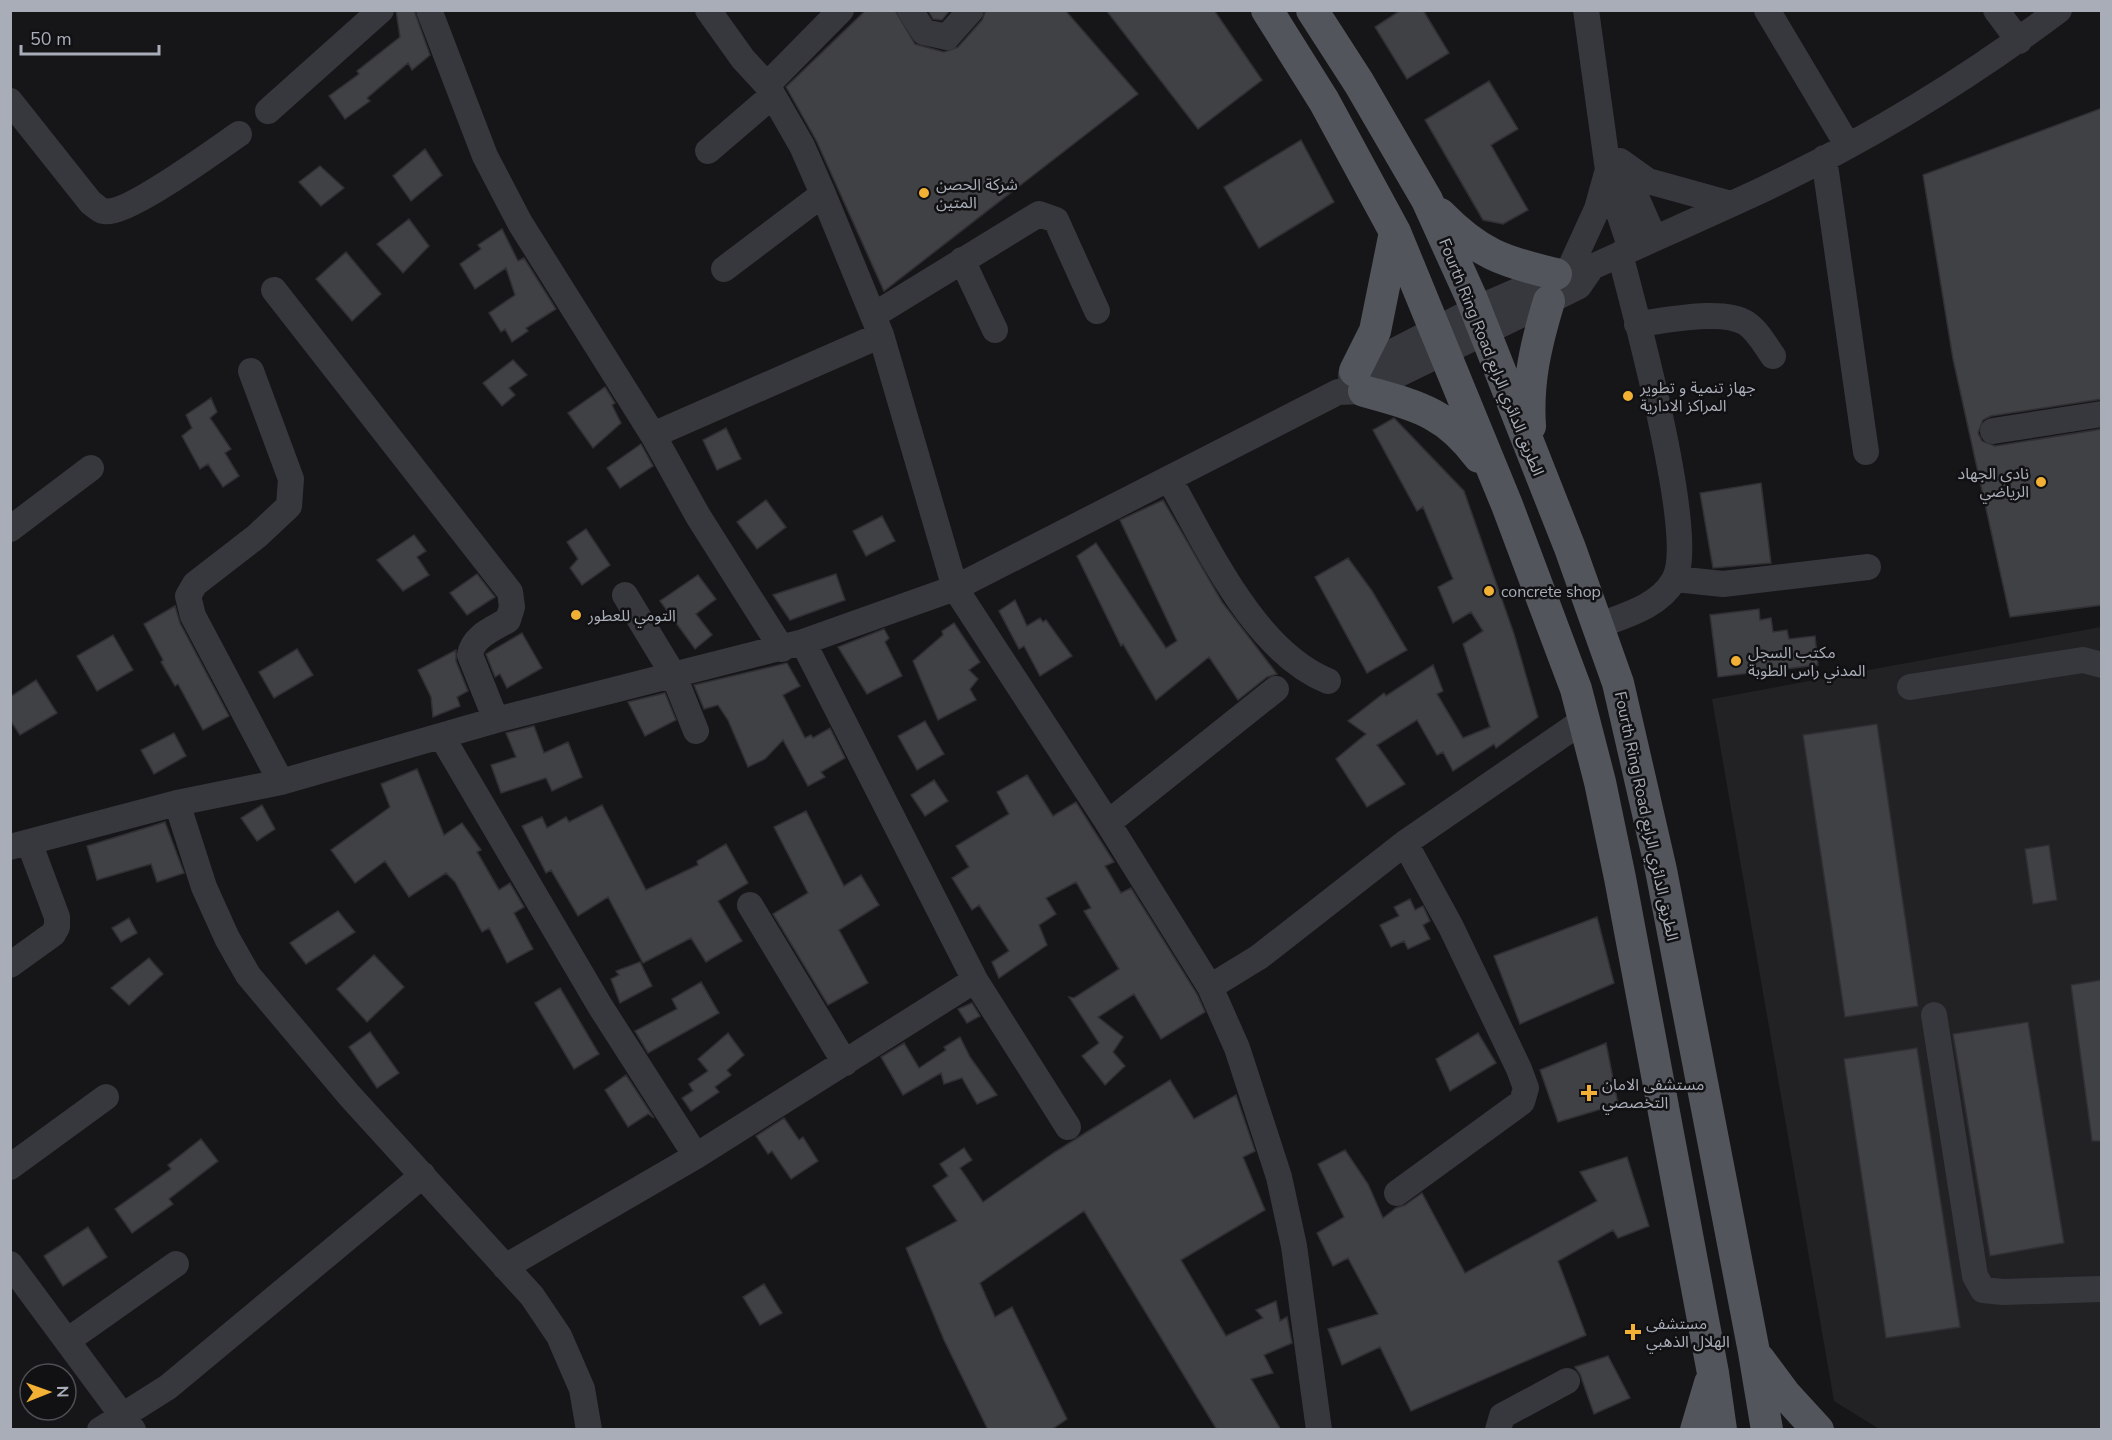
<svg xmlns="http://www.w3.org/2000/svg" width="2112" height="1440" font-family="'Nunito Sans','Noto Sans Arabic',sans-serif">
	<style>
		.built { fill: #222225 }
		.building { fill: #404145; stroke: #303034; stroke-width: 1.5 }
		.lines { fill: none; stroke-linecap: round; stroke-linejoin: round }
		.minor { stroke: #37383d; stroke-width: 26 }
		.major { stroke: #53555c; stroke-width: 32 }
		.poi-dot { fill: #f2b134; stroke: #111113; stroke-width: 2 }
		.labels { text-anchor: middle; stroke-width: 5; stroke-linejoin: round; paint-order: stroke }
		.poi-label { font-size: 16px; fill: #a8adb8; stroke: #111113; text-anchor: start }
		.street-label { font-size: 16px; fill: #a8adb8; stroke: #111113 }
	</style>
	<rect width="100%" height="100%" fill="#161618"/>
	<path class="built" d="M 2101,627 L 2101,1429 L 1879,1429 L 1834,1401 L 1712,699 Z"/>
	<path class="building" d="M 396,10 L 414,10 L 430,55 L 412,70 L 408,63 L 367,98 L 370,101 L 345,119 L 329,96 L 359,74 L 357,71 L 400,37 Z
		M 866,10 L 895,10 L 915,44 L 944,52 L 958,47 L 982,20 L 986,10 L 1065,10 L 1138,94 L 884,291 L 816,140 L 786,87 Z
		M 928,10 L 950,10 L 942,20 L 933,19 Z
		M 1106,10 L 1214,10 L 1262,80 L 1198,129 Z
		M 1401,10 L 1423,10 L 1449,53 L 1407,79 L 1375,27 Z
		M 1489,81 L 1518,129 L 1491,145 L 1528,210 L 1503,224 L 1483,220 L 1425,120 Z
		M 2102,108 L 2102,399 L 1991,416 L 1983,420 L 1978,433 L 1982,441 L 1995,446 L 2102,429 L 2102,605 L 2010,617 L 1953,359 L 1923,175 Z
		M 1301,140 L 1334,202 L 1259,248 L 1224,187 Z
		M 425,149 L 442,175 L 411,201 L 393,176 Z
		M 320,166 L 344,188 L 321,206 L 299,182 Z
		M 409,219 L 429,246 L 403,273 L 377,244 Z
		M 502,229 L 518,261 L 524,258 L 556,309 L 526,328 L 528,331 L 512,342 L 505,329 L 501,332 L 489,313 L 515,295 L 506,268 L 475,289 L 460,264 L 481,249 L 478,245 Z
		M 346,252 L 381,294 L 352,321 L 316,279 Z
		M 513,360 L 527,375 L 509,388 L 515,395 L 502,406 L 483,383 Z
		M 605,387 L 615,403 L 612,405 L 621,423 L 593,448 L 568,413 Z
		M 211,398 L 217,412 L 210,418 L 231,449 L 225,453 L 239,476 L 223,487 L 208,464 L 200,469 L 182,436 L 192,428 L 186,415 Z
		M 1394,418 L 1464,491 L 1514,634 L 1538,717 L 1496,748 L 1494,744 L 1453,771 L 1443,752 L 1437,755 L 1417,720 L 1377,745 L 1405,784 L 1367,807 L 1336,759 L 1366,734 L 1348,721 L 1384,693 L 1386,696 L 1433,665 L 1443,691 L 1437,694 L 1463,738 L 1490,727 L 1463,644 L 1483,631 L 1471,612 L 1453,623 L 1438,587 L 1453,579 L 1423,507 L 1417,511 L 1373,430 Z
		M 726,428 L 741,459 L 717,470 L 703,440 Z
		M 641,444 L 653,466 L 620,488 L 607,468 Z
		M 1761,483 L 1771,563 L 1713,568 L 1700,493 Z
		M 766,500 L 786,527 L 757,549 L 737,522 Z
		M 1163,500 L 1222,602 L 1277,674 L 1267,677 L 1238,700 L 1209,657 L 1156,700 L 1123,644 L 1121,646 L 1077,556 L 1096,543 L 1166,648 L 1177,641 L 1120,520 Z
		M 882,516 L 895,541 L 866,556 L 853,531 Z
		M 586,529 L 610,565 L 582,585 L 570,568 L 578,559 L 567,542 Z
		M 414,535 L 426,551 L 417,557 L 429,575 L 403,591 L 377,560 Z
		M 1348,558 L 1372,591 L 1407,650 L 1367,673 L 1315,577 Z
		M 477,574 L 495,597 L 467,615 L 450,593 Z
		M 836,574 L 845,600 L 790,620 L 773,595 Z
		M 698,575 L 716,599 L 696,614 L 712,635 L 695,649 L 660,601 Z
		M 1015,600 L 1027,626 L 1040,618 L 1043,622 L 1046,620 L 1072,656 L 1040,676 L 1024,646 L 1019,649 L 999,611 Z
		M 175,606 L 180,623 L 229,716 L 203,730 L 178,684 L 175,686 L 161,662 L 163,660 L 144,624 Z
		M 1759,609 L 1760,620 L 1771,618 L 1773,632 L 1787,630 L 1789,639 L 1815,636 L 1818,665 L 1718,677 L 1710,615 Z
		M 954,623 L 980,662 L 969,670 L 978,679 L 970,689 L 976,700 L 938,720 L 913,661 L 943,635 L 942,631 Z
		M 884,629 L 889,638 L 885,642 L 902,676 L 867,694 L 838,647 Z
		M 522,633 L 542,668 L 507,688 L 500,674 L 495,677 L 486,654 Z
		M 113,635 L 133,670 L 97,691 L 77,656 Z
		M 297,649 L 313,675 L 274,698 L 259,672 Z
		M 456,650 L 456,661 L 468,691 L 457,697 L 460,706 L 433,717 L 431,697 L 418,670 Z
		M 787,663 L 800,686 L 783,695 L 805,738 L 811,735 L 813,738 L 830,728 L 845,758 L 821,772 L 825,777 L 808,786 L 783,740 L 765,759 L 748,767 L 728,720 L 718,705 L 704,709 L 694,685 Z
		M 36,680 L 57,713 L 20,735 L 10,720 L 10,697 Z
		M 665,693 L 676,720 L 645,736 L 628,702 Z
		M 925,721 L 944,754 L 917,770 L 898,736 Z
		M 1877,724 L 1918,1006 L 1845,1017 L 1803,735 Z
		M 534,726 L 544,753 L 568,742 L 582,777 L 552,791 L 546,778 L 501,793 L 491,765 L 516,757 L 506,733 Z
		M 174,733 L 186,756 L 154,774 L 141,750 Z
		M 417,769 L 444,835 L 462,823 L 481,850 L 477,852 L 499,890 L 510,883 L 524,907 L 514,913 L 533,949 L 507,963 L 489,928 L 482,932 L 455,882 L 446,873 L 409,897 L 385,861 L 355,883 L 331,850 L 390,807 L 381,784 Z
		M 1027,775 L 1053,816 L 1076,802 L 1114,862 L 1105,866 L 1121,893 L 1131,888 L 1197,994 L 1205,1012 L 1161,1039 L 1134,994 L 1098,1017 L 1123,1037 L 1113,1052 L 1125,1066 L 1105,1085 L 1082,1056 L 1099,1043 L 1069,997 L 1074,998 L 1119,969 L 1084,911 L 1091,908 L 1076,882 L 1046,898 L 1056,914 L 1039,925 L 1047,945 L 999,978 L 992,962 L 1009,951 L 979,905 L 972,910 L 952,878 L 969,867 L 956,846 L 1009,814 L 997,792 Z
		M 934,780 L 948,801 L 925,816 L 911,795 Z
		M 262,805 L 275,829 L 257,841 L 241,818 Z
		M 602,805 L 646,890 L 698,865 L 697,861 L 726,844 L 748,883 L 718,901 L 742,941 L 706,962 L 691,938 L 643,963 L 608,897 L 578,916 L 551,870 L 546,873 L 522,826 L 542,817 L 547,828 L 566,817 L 569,822 Z
		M 806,811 L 844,886 L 861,875 L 879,905 L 839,930 L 868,983 L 828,1005 L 773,914 L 808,893 L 774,827 Z
		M 165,822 L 184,873 L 157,882 L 151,864 L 97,880 L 87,846 Z
		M 2049,845 L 2057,900 L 2033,904 L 2025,849 Z
		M 1410,899 L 1415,910 L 1423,906 L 1430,921 L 1423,925 L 1430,939 L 1408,949 L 1404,941 L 1391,947 L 1380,925 L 1399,916 L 1394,907 Z
		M 338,911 L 355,932 L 306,964 L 290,943 Z
		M 1597,917 L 1614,983 L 1520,1024 L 1494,956 Z
		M 129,918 L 137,933 L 121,942 L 112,928 Z
		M 374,955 L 404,987 L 367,1022 L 337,989 Z
		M 149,958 L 163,974 L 129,1005 L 111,988 Z
		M 640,962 L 652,986 L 620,1003 L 611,979 L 619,975 L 616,971 Z
		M 2102,980 L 2102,1141 L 2092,1141 L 2071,985 Z
		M 701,982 L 719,1013 L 648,1053 L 635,1031 L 677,1009 L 672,999 Z
		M 560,988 L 599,1054 L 574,1069 L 535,1003 Z
		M 972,1003 L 980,1016 L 967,1023 L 958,1009 Z
		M 2028,1022 L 2064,1243 L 1990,1256 L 1953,1034 Z
		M 370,1032 L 399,1073 L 377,1088 L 349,1047 Z
		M 728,1033 L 744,1055 L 727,1070 L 731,1075 L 715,1087 L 719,1092 L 691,1111 L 682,1098 L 693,1091 L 689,1084 L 708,1071 L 698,1059 Z
		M 1478,1033 L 1496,1063 L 1450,1091 L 1436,1059 Z
		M 960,1037 L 970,1057 L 997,1095 L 977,1104 L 962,1078 L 944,1084 L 941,1073 L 903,1095 L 881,1057 L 904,1043 L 919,1068 L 946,1050 L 944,1047 Z
		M 1606,1043 L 1618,1104 L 1558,1122 L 1540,1070 Z
		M 1917,1048 L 1960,1327 L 1886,1338 L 1844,1059 Z
		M 626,1075 L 654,1118 L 648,1114 L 628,1127 L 605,1090 Z
		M 1170,1080 L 1194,1119 L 1236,1095 L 1255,1151 L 1243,1157 L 1265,1210 L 1181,1260 L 1226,1336 L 1263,1318 L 1256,1310 L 1276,1301 L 1280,1321 L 1287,1317 L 1292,1343 L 1264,1355 L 1273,1373 L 1251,1379 L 1281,1430 L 1217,1430 L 1084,1211 L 980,1283 L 995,1317 L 1012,1307 L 1067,1419 L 1051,1430 L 988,1430 L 944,1340 L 906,1248 L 957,1221 L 933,1186 L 948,1176 L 940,1164 L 964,1148 L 972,1160 L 960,1168 L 983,1202 L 1055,1152 Z
		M 784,1118 L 799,1140 L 803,1137 L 818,1161 L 791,1179 L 772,1151 L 768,1154 L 756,1136 Z
		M 201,1139 L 218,1161 L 169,1199 L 173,1204 L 132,1233 L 115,1209 L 171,1169 L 168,1165 Z
		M 1345,1150 L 1368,1184 L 1383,1218 L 1396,1208 L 1405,1205 L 1422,1193 L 1465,1273 L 1597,1201 L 1580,1172 L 1627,1157 L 1649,1226 L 1618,1238 L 1613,1230 L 1558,1261 L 1586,1335 L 1411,1411 L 1380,1347 L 1342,1365 L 1328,1329 L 1378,1314 L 1348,1258 L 1333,1266 L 1317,1233 L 1344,1217 L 1318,1164 Z
		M 88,1227 L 107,1257 L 63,1286 L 44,1256 Z
		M 764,1284 L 782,1313 L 760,1325 L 743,1297 Z
		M 1608,1356 L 1630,1398 L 1594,1414 L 1580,1374 L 1575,1367 Z"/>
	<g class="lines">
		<path class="minor" d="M 429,10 L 485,156 L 520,223 L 653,435 L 698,516 L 782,649
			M 708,10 L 743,59 L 767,85 L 802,146 L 823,194 L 881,335 L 955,588 L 1108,823 L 1210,987 L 1237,1048 L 1279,1177 L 1294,1246 L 1319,1430
			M 910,10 L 924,32 L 947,37 L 971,10
			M 1586,10 L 1608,170 L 1616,204 L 1631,249
			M 1767,10 L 1848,146
			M 1996,10 L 2019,41
			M 767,85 L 841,10
			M 10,101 L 91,203 C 95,205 99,210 103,211 C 125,217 217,149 239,134
			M 268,111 L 381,10
			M 708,151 L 773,95
			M 1824,158 L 1866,452
			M 1620,161 L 1648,181 L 1731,204
			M 1622,165 L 1654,238
			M 962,260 L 995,330
			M 1570,268 L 1597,209 L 1607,173
			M 724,269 L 823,194
			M 274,290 L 510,592 L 512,607 L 508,620 C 493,629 473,636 470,655 L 496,720
			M 874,315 L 1039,214 L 1056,220 L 1097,311
			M 1637,324 C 1665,321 1722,308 1746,323 C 1758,331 1765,345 1773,356
			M 251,371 L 291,479 L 289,506 L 257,536 L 195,584 L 188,596 L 193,616 L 281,782
			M 1351,375 L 1355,371 L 1476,309 L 1570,268 L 1592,267 C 1649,241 1706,216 1762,190 C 1867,140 1966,80 2059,10
			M 1993,431 L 2102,414
			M 653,435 L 881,335
			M 1169,479 C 1208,547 1253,650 1328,681
			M 10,529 L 91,468
			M 1675,579 L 1723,584 L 1868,567
			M 625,595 L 674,676 L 696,731
			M 1597,626 C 1623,616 1659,607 1674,580 C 1698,538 1634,309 1620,254
			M 1910,687 L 2083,660 L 2102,665
			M 442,737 L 600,1006 L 696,1156
			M 177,803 L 204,887 L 227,938 L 248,975 L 349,1095 L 532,1296 L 559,1336 L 582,1389 L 589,1430
			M 1108,823 L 1276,689
			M 10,847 L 177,803 L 281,782 L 496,720 L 803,642 L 955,588 L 1338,392 L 1364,391 L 1549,301 L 1579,286 L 1592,267
			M 750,905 L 845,1063
			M 10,965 L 53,934 L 57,927 L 57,917 L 29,842
			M 975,980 L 1068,1127
			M 1210,987 L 1259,957 L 1405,843 L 1584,720
			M 1934,1015 L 1975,1276 L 1983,1290 L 2003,1292 L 2102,1289
			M 10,1167 L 106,1097
			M 1397,1193 L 1522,1102 L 1526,1088 L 1519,1069 L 1451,927 L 1405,843
			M 10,1264 L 133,1430
			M 505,1267 L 696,1156 L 975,980 L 803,642
			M 67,1341 L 176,1264
			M 100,1430 L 168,1387 L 423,1175
			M 1498,1430 L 1502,1416 L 1567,1381"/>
		<path class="major" d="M 1267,10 L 1324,101 L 1395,232 L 1507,505 L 1576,689 L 1600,782 L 1620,878 L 1713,1373 L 1721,1430
			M 1312,10 L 1359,83 L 1427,200 L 1471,297 L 1570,548 L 1618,683 L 1661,870 L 1754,1352 L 1767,1430
			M 1440,214 C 1478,253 1503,262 1556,274
			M 1355,371 L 1375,331 L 1395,232
			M 1364,391 C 1416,406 1445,411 1479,457
			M 1530,426 C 1527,382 1536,344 1549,301
			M 1759,1359 L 1785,1394 L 1818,1430
			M 1696,1430 L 1710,1383"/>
	</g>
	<g class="poi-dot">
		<circle cx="924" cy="193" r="6"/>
		<circle cx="1628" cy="396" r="6"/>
		<circle cx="2041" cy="482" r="6"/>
		<circle cx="1489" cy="591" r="6"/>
		<circle cx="576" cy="615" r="6"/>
		<circle cx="1736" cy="661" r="6"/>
		<path d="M1586 1084h6v6h6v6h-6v6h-6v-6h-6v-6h6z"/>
		<path d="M1630 1323h6v6h6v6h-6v6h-6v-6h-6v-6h6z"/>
	</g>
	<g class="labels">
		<g class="poi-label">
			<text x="936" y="190">شركة الحصن<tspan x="936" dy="18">المتين</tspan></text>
			<text x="1640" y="393">جهاز تنمية و تطوير<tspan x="1640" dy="18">المراكز الادارية</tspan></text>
			<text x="2029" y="479" text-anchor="end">نادي الجهاد<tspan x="2029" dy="18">الرياضي</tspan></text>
			<text x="1501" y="597">concrete shop</text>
			<text x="588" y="621">التومي للعطور</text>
			<text x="1748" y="658">مكتب السجل<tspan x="1748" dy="18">المدني راس الطوبة</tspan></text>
			<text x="1602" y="1090">مستشفى الامان<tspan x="1602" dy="18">التخصصي</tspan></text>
			<text x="1646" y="1329">مستشفى<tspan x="1646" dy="18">الهلال الذهبي</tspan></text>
		</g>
		<g class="street-label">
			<text transform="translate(1492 357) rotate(68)" y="6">Fourth Ring Road الطريق الدائري الرابع</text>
			<text transform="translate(1647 816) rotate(78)" y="6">Fourth Ring Road الطريق الدائري الرابع</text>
		</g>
	</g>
	<rect width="2112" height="1440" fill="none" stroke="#a8adb8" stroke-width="24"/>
	<g transform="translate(48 1392) rotate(89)"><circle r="28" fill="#111113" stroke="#4d4f55" stroke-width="1.5"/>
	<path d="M0-4.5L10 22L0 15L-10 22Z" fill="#f2b134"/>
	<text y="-9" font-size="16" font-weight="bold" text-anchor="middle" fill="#a8adb8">N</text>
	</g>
	<path d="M21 45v9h138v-9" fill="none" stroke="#a8adb8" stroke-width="3"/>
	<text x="30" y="45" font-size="18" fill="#a8adb8" stroke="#111113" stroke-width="4.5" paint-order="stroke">50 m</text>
</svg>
